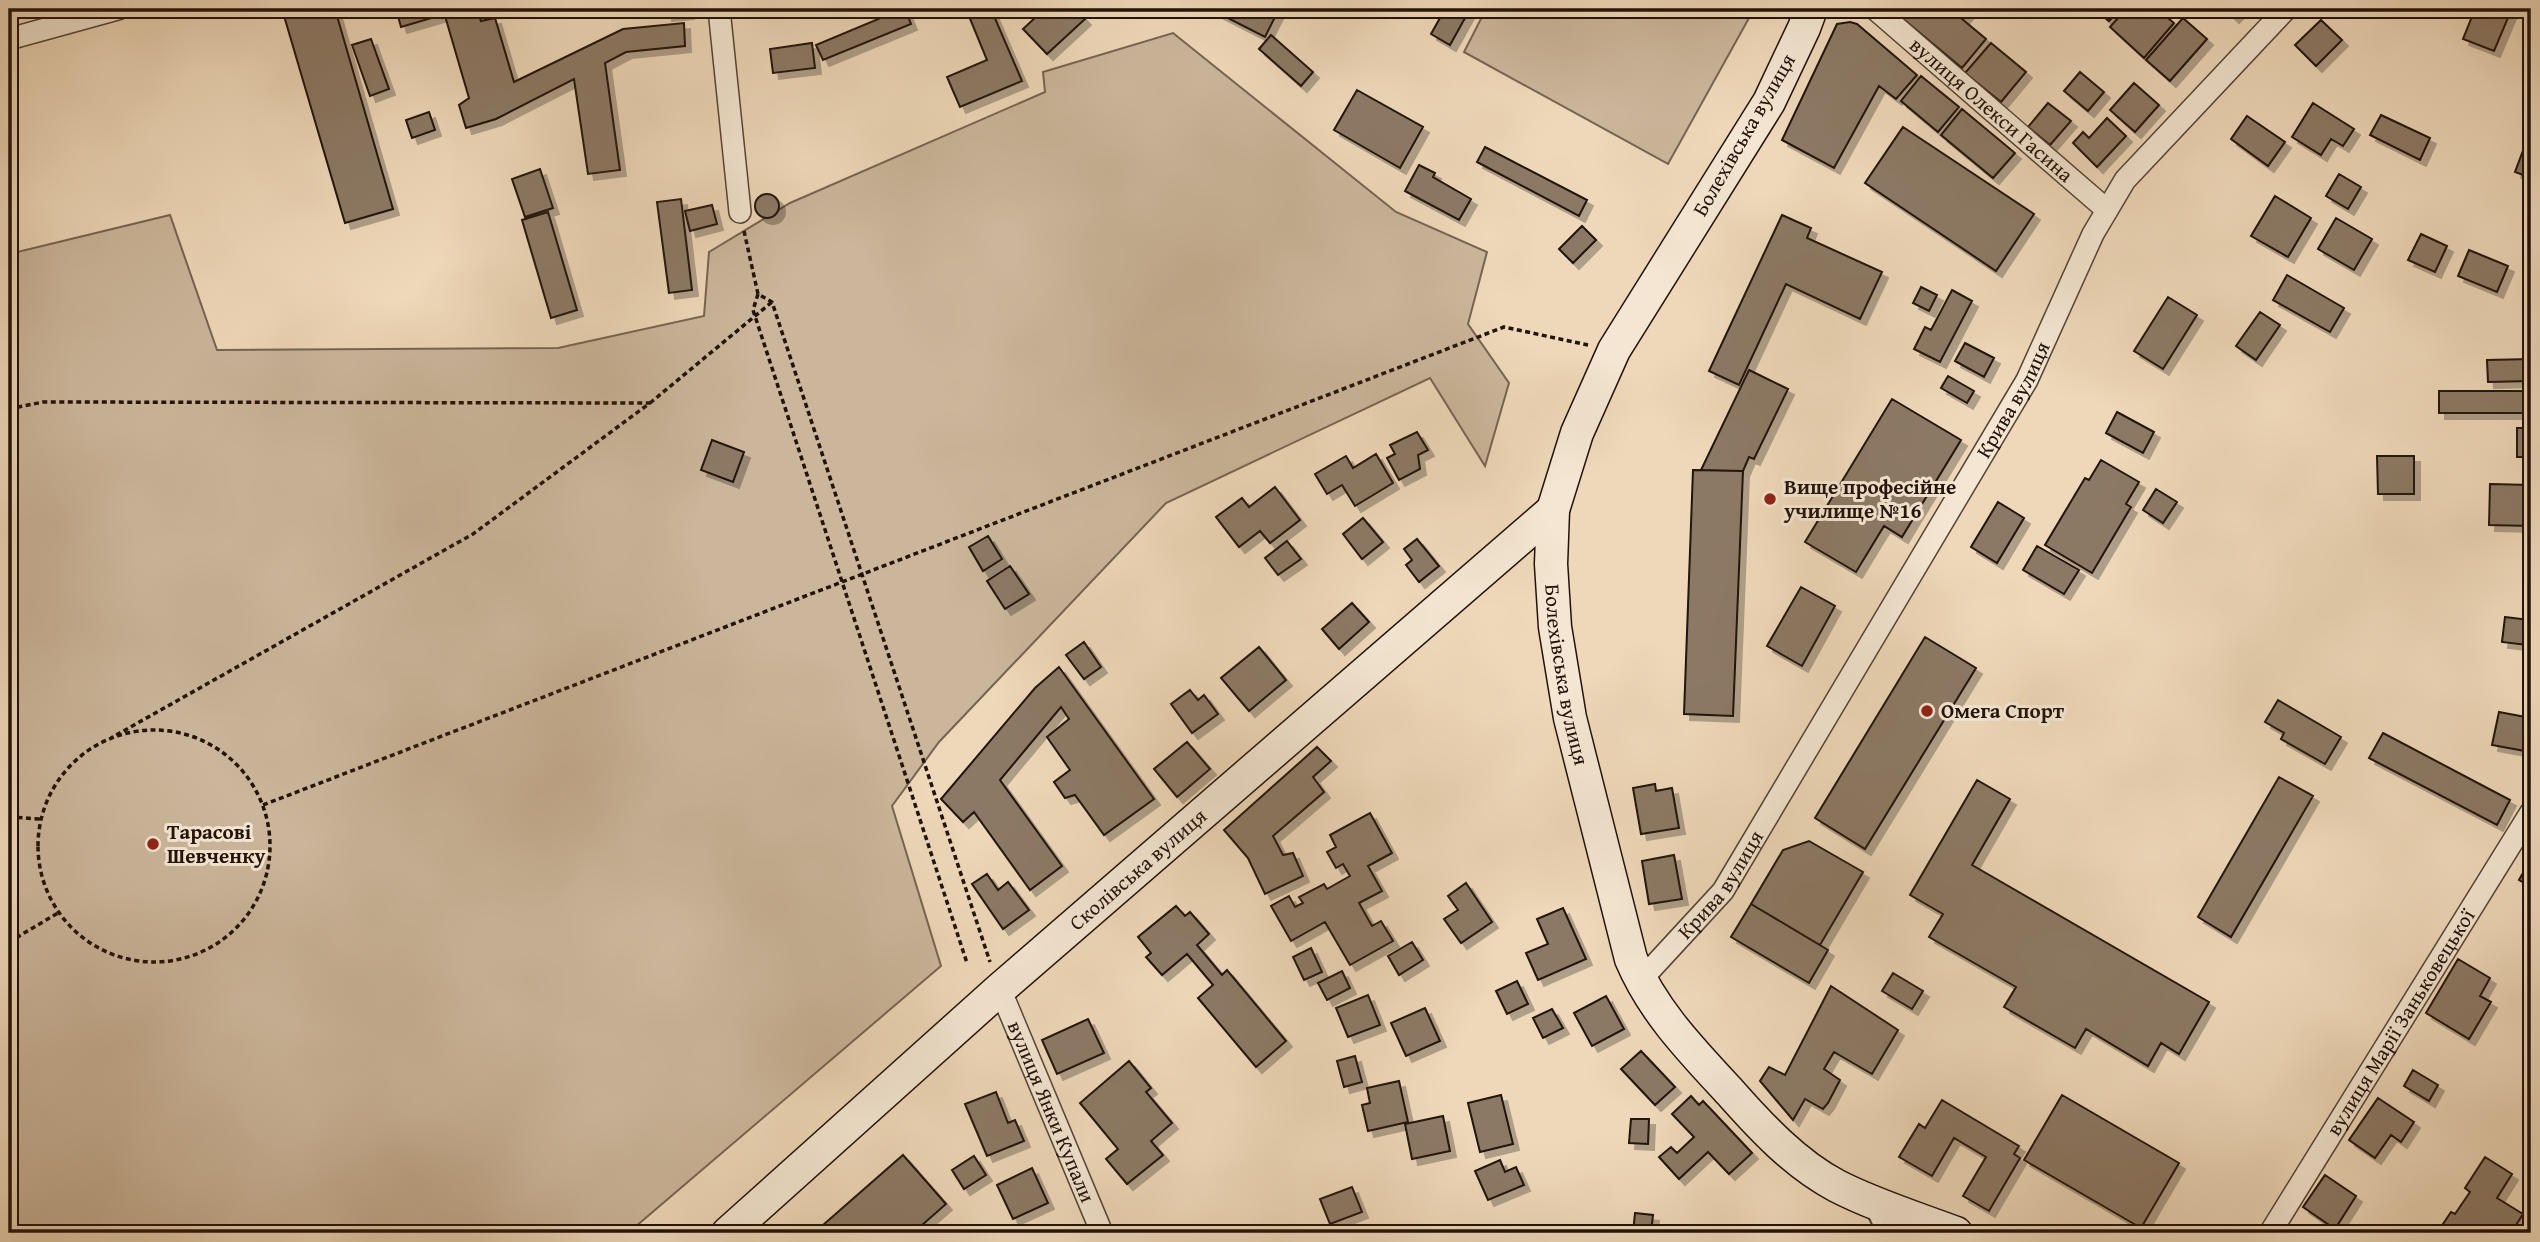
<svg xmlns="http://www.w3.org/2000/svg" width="2540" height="1242" font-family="'Gentium Book Plus',serif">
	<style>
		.green { fill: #cbb69b; stroke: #766452; stroke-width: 2 }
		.building { fill: #8c7965; stroke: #22120a; stroke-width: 2; filter: url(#shadow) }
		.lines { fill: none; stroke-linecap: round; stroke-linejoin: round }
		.lane-casing { stroke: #554436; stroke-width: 14 }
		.street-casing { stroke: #554436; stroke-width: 24 }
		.secondary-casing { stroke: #22120a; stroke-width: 35 }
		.path { stroke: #22120a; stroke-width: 3.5; stroke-dasharray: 5 3.5; stroke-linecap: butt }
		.lane { stroke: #f4e6d2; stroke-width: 10 }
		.street { stroke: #f4e6d2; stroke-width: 21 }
		.secondary { stroke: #f4e6d2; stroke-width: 32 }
		.poi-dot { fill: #8f2418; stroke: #f4e6d2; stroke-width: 2.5 }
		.labels { text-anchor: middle; stroke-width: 6; stroke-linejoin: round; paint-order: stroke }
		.street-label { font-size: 21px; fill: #22120a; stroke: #f4e6d2 }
		.poi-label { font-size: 21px; font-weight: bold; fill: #22120a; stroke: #f4e6d2; text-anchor: start }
	</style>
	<defs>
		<filter id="shadow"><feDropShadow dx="6" dy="6" stdDeviation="0" flood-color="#0004"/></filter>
	</defs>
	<rect width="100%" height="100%" fill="#eed8b9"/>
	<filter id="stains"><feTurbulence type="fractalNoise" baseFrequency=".00286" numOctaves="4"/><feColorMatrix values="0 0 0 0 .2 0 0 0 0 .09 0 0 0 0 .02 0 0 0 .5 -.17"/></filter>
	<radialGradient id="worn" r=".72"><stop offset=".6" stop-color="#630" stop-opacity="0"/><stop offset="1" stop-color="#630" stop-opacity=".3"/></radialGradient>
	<path class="green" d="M 1486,9 L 1754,9 L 1668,164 L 1464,52 Z
		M 1173,33 L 1396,212 L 1487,252 L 1468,324 L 1509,383 L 1485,466 L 1430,378 L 1166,503 L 939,742 L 892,806 L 941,966 L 628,1233 L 9,1233 L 9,254 L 170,215 L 217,350 L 558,348 L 704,316 L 709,252 L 790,203 L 1045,92 L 1043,72 Z"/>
	<path class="building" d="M 282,9 L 335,9 L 393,209 L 345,223 Z
		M 396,9 L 462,9 L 401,27 Z
		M 466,9 L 476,9 L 481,21 L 495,18 L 514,82 L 623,29 L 684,23 L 685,46 L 626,52 L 605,63 L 620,170 L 588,174 L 574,79 L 496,119 L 466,128 L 459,105 L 469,98 L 445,16 Z
		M 666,9 L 688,9 L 688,13 L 666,15 Z
		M 886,9 L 905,9 L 911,24 L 823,60 L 816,45 L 888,15 Z
		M 966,9 L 991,9 L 1022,81 L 960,107 L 947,77 L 987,60 Z
		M 1032,9 L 1075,9 L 1085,19 L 1047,54 L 1023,29 L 1038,15 Z
		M 1213,9 L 1279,9 L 1265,37 L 1212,10 Z
		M 1445,9 L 1470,9 L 1450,45 L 1431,34 Z
		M 1891,9 L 1971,9 L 1962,19 L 1986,39 L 1962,68 Z
		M 2095,9 L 2120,9 L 2109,21 Z
		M 2126,9 L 2157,9 L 2174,23 L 2144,58 L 2110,27 Z
		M 2225,9 L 2241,9 L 2233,17 Z
		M 2475,9 L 2500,9 L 2510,13 L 2494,51 L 2463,39 Z
		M 2183,18 L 2207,39 L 2170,81 L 2146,60 Z
		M 2321,20 L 2342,40 L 2316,66 L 2295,45 Z
		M 1850,22 L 1857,24 L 1917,75 L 1896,99 L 1879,86 L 1834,168 L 1782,140 L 1837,24 Z
		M 1271,35 L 1313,72 L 1301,86 L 1259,49 Z
		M 371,39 L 389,89 L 370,96 L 352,45 Z
		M 812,43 L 815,68 L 773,73 L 770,49 Z
		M 1991,43 L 2026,72 L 2001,102 L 1965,73 Z
		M 2080,72 L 2104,92 L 2088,111 L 2064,91 Z
		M 1921,76 L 1959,107 L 1938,132 L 1901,101 Z
		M 2134,83 L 2159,105 L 2135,132 L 2110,110 Z
		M 1357,90 L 1423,127 L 1400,168 L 1334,130 Z
		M 2048,103 L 2071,121 L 2050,145 L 2028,127 Z
		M 2313,103 L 2354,129 L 2343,146 L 2331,139 L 2321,155 L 2292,137 Z
		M 1962,109 L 2015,153 L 1993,178 L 1941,135 Z
		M 429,112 L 435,130 L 412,138 L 406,120 Z
		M 2381,115 L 2430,138 L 2420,160 L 2370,135 Z
		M 2247,116 L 2285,142 L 2268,166 L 2231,139 Z
		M 2107,118 L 2126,136 L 2097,167 L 2073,143 L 2083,132 L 2089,138 Z
		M 1903,127 L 2034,214 L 1996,271 L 1865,183 Z
		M 1485,147 L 1587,200 L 1579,216 L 1477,162 Z
		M 2524,148 L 2531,150 L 2531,178 L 2515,172 Z
		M 1419,165 L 1435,173 L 1433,177 L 1471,199 L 1459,220 L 1405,191 Z
		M 540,169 L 553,208 L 525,217 L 512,179 Z
		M 2339,174 L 2361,187 L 2348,209 L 2326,196 Z
		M755 206a12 12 0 1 1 24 0a12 12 0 1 1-24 0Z
		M 2275,196 L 2311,218 L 2288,257 L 2251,236 Z
		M 681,199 L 692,290 L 669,293 L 657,202 Z
		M 712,205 L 717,224 L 690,231 L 685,211 Z
		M 548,212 L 577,310 L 551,318 L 522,220 Z
		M 1782,215 L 1811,228 L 1807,238 L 1882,272 L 1860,319 L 1786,284 L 1739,385 L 1709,371 Z
		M 2336,218 L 2372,239 L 2354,270 L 2318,249 Z
		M 1582,226 L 1596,240 L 1573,263 L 1559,249 Z
		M 2421,234 L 2447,246 L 2435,272 L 2408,260 Z
		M 2469,250 L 2508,266 L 2497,292 L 2458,276 Z
		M 2287,275 L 2344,308 L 2330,332 L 2273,300 Z
		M 1921,287 L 1937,295 L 1929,311 L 1913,303 Z
		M 1952,290 L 1972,301 L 1940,362 L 1914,349 L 1925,327 L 1931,330 Z
		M 2168,297 L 2197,315 L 2163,369 L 2134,351 Z
		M 2260,312 L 2280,325 L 2256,360 L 2236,346 Z
		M 1965,343 L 1994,358 L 1984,377 L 1955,361 Z
		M 2531,359 L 2531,381 L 2488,382 L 2487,360 Z
		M 1749,370 L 1788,389 L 1754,459 L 1749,457 L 1743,471 L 1701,470 Z
		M 1948,376 L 1974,391 L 1967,403 L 1941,388 Z
		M 2439,391 L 2524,391 L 2524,413 L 2439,413 Z
		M 1892,399 L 1961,440 L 1902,537 L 1884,526 L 1856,572 L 1805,542 Z
		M 2117,412 L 2154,432 L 2143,453 L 2106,433 Z
		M 2517,428 L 2531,428 L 2531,457 L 2517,457 Z
		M 1417,432 L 1428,450 L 1418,455 L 1420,469 L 1399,480 L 1387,458 L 1395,454 L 1390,445 Z
		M 712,440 L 744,452 L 733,482 L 701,470 Z
		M 1376,454 L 1393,483 L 1355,506 L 1342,485 L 1327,494 L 1315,474 L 1346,456 L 1353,468 Z
		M 2377,456 L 2414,456 L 2414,494 L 2378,494 Z
		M 2101,460 L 2139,482 L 2126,504 L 2131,507 L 2092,573 L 2045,545 L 2085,478 L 2089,480 Z
		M 1693,470 L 1743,471 L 1733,716 L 1684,714 Z
		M 2490,484 L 2531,485 L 2530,526 L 2489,525 Z
		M 1275,487 L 1300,520 L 1270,543 L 1260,531 L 1239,547 L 1216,517 L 1242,498 L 1249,507 Z
		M 2156,489 L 2177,502 L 2163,523 L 2143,510 Z
		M 1998,502 L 2024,518 L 1997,563 L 1971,547 Z
		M 1363,518 L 1383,542 L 1362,559 L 1343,534 Z
		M 988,536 L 1002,559 L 983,571 L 969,547 Z
		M 1417,539 L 1439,566 L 1419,582 L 1406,565 L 1412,560 L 1404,549 Z
		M 1287,541 L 1301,559 L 1278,575 L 1265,558 Z
		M 2037,546 L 2079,570 L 2064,594 L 2023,570 Z
		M 1010,566 L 1029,594 L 1005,609 L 987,581 Z
		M 1801,587 L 1835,606 L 1802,666 L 1767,646 Z
		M 1352,603 L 1369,622 L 1339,649 L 1322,629 Z
		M 2505,617 L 2530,620 L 2527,645 L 2502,642 Z
		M 1925,637 L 1976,668 L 1865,849 L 1815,818 Z
		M 1084,642 L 1101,667 L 1084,679 L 1066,655 Z
		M 1259,647 L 1286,680 L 1249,711 L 1221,678 Z
		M 1059,667 L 1154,799 L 1104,835 L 1075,795 L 1065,798 L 1054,782 L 1070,770 L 1047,737 L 1069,719 L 1061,707 L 1000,780 L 1062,866 L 1030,890 L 974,812 L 963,822 L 941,799 L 1035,688 Z
		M 1190,690 L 1198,700 L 1204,695 L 1218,714 L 1192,733 L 1171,704 Z
		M 2278,700 L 2341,737 L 2325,764 L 2281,739 L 2284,733 L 2265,722 Z
		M 2499,712 L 2531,718 L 2525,751 L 2492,745 Z
		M 2383,733 L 2510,800 L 2497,825 L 2369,758 Z
		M 1187,742 L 1210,769 L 1177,797 L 1154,769 Z
		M 1317,747 L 1331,761 L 1313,777 L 1324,792 L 1273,836 L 1283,855 L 1293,853 L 1303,876 L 1265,894 L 1248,858 L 1224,830 Z
		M 2279,777 L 2313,796 L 2231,937 L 2198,917 Z
		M 1977,780 L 2010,799 L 1972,865 L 2209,1002 L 2179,1054 L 2161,1043 L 2148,1066 L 2086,1029 L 2075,1048 L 2004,1007 L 2016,987 L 1929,937 L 1943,914 L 1910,895 Z
		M 1655,784 L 1656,791 L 1672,788 L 1679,828 L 1641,834 L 1633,788 Z
		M 1370,813 L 1392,853 L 1368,866 L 1382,891 L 1359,903 L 1372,926 L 1381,921 L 1393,941 L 1350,965 L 1325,922 L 1291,941 L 1271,906 L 1289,896 L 1295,907 L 1303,903 L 1299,897 L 1324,884 L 1327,889 L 1350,876 L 1343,864 L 1336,868 L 1327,852 L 1336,847 L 1330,835 Z
		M 1809,841 L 1863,872 L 1820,945 L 1751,904 L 1783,850 Z
		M 1674,855 L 1682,899 L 1649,904 L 1642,861 Z
		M 2531,859 L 2531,887 L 2519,880 Z
		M 987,874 L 998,890 L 1008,882 L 1029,910 L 1003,929 L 972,884 Z
		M 1466,883 L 1492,922 L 1461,943 L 1444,919 L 1458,910 L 1448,896 Z
		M 1751,904 L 1828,950 L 1809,983 L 1731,937 Z
		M 1176,906 L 1185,916 L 1190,912 L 1209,934 L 1197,945 L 1222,975 L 1227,970 L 1286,1041 L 1256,1067 L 1198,998 L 1213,985 L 1187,954 L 1162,975 L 1146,957 L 1151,953 L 1138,937 Z
		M 1563,908 L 1586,959 L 1538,980 L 1526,953 L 1548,944 L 1537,919 Z
		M 1412,942 L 1423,960 L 1399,975 L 1388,956 Z
		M 1311,948 L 1322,972 L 1304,980 L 1293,957 Z
		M 2458,959 L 2490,978 L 2480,996 L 2491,1002 L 2469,1039 L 2426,1013 Z
		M 1342,971 L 1350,988 L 1327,1000 L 1318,983 Z
		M 1893,973 L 1923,991 L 1912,1009 L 1882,991 Z
		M 1517,981 L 1528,1004 L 1507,1014 L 1496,991 Z
		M 1831,986 L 1898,1030 L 1872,1074 L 1834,1052 L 1824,1069 L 1840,1080 L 1828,1103 L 1823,1109 L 1805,1099 L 1793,1120 L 1760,1081 L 1769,1067 L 1785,1075 Z
		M 1368,995 L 1380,1025 L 1348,1037 L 1336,1008 Z
		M 1606,996 L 1624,1029 L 1592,1046 L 1574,1013 Z
		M 1425,1008 L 1440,1041 L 1406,1056 L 1391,1023 Z
		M 1552,1009 L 1563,1028 L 1543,1038 L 1533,1018 Z
		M 1088,1019 L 1104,1053 L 1057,1074 L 1042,1040 Z
		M 1641,1051 L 1675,1087 L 1655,1105 L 1621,1069 Z
		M 1355,1056 L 1362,1082 L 1344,1087 L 1337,1061 Z
		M 1129,1061 L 1151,1088 L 1146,1092 L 1172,1123 L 1151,1141 L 1163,1155 L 1127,1184 L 1106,1159 L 1118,1149 L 1080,1103 Z
		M 2413,1070 L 2438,1085 L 2429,1101 L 2404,1086 Z
		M 1399,1081 L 1408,1122 L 1368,1131 L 1362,1105 L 1370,1103 L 1367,1088 Z
		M 996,1092 L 1008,1123 L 1015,1120 L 1024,1141 L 987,1156 L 965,1104 Z
		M 1501,1095 L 1513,1144 L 1480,1152 L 1468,1103 Z
		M 2062,1095 L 2179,1163 L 2141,1228 L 2024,1160 Z
		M 1691,1096 L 1699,1105 L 1703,1101 L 1752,1153 L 1729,1174 L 1708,1152 L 1679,1179 L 1659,1157 L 1671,1147 L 1677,1153 L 1694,1137 L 1672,1114 Z
		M 2378,1098 L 2414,1122 L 2401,1142 L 2391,1135 L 2375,1158 L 2349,1140 Z
		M 1942,1100 L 2019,1146 L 2014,1154 L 2020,1158 L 1989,1211 L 1963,1196 L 1986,1157 L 1954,1138 L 1932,1176 L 1899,1157 L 1919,1124 L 1925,1128 Z
		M 1443,1116 L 1450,1151 L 1412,1159 L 1405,1124 Z
		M 1631,1119 L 1649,1119 L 1648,1144 L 1629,1143 Z
		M 903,1155 L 946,1204 L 913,1233 L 816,1233 L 815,1232 Z
		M 974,1156 L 986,1175 L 964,1189 L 952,1170 Z
		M 2485,1157 L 2512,1174 L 2497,1198 L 2523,1214 L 2511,1233 L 2503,1233 L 2497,1230 L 2494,1233 L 2437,1233 L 2451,1212 L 2455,1214 L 2470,1192 L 2465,1188 Z
		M 1500,1160 L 1505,1172 L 1516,1167 L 1524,1185 L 1488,1200 L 1475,1171 Z
		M 1032,1168 L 1048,1203 L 1013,1219 L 997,1185 Z
		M 2325,1175 L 2356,1196 L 2335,1229 L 2303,1207 Z
		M 1352,1187 L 1362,1212 L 1330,1224 L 1320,1199 Z
		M 1635,1213 L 1653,1215 L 1651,1233 L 1633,1233 Z
		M 2345,1226 L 2355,1233 L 2340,1233 Z"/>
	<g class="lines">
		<g class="lane-casing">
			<path id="lane" d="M 1872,1211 L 1883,1233
				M 2526,1233 L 2531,1224"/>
		</g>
		<g class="street-casing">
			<g id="street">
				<path d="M 719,9 L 740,212"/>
				<path id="s1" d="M 1875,9 L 2107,210"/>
				<path d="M 9,39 L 118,9"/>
				<path id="s2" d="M 1640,981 L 1723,891 L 2027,380 L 2093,234 L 2125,180 L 2286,9"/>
				<path id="s3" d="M 1000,989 L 1102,1233"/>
				<path id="s4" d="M 2270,1233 L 2531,812"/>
			</g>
		</g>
		<g class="secondary-casing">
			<g id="secondary">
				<path id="s5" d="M 1811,9 L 1804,28 L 1769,102 L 1614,350 L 1577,433 L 1553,510 L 1551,564 L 1555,627 L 1570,718 L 1631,959 C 1653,1011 1691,1050 1729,1091 C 1760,1126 1795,1164 1837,1186 C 1874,1205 1916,1218 1956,1233"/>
				<path id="s6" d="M 728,1233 L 1000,989 L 1553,510"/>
			</g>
		</g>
		<path class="path" d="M 744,231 L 758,294 L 772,302 L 990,962
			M 758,294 L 753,310 L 967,963
			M 650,403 L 772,302
			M 9,409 L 43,402 L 650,403 L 473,534 L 111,738
			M38 846a116 116 0 1 1 232 0a116 116 0 1 1-232 0Z
			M 263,805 L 1504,327 L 1588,345
			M 9,817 L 40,819
			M 9,942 L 58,913"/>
		<use href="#lane" class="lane"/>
		<use href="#street" class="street"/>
		<use href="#secondary" class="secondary"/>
	</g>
	<g class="poi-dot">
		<circle cx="1770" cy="499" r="7"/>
		<circle cx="1927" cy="711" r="7"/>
		<circle cx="153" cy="844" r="7"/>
	</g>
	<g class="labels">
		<g class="street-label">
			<text dy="7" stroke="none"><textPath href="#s1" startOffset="154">вулиця Олекси Гасина</textPath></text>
			<text transform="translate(1744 135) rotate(-60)" y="7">Болехівська вулиця</text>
			<text dy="7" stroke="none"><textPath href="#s2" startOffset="693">Крива вулиця</textPath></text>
			<text dy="7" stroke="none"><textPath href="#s5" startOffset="732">Болехівська вулиця</textPath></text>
			<text dy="7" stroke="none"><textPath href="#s6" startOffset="548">Сколівська вулиця</textPath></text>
			<text dy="7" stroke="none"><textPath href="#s2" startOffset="126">Крива вулиця</textPath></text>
			<text dy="7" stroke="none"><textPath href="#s4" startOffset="248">вулиця Марії Заньковецької</textPath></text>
			<text dy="7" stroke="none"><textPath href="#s3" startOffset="133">вулиця Янки Купали</textPath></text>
		</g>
		<g class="poi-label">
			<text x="1784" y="494">Вище професійне<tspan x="1784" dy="24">училище №16</tspan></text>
			<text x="1941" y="718">Омега Спорт</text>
			<text x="167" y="839">Тарасові<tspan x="167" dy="24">Шевченку</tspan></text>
		</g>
	</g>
	<rect width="2540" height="1242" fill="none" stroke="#eed8b9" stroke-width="35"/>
	<rect x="10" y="10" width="2519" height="1221" fill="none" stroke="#22120a" stroke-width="3.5"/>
	<rect x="18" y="18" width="2505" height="1207" fill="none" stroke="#22120a" stroke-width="2"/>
	<rect width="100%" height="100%" filter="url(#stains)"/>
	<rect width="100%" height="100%" fill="url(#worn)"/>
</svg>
